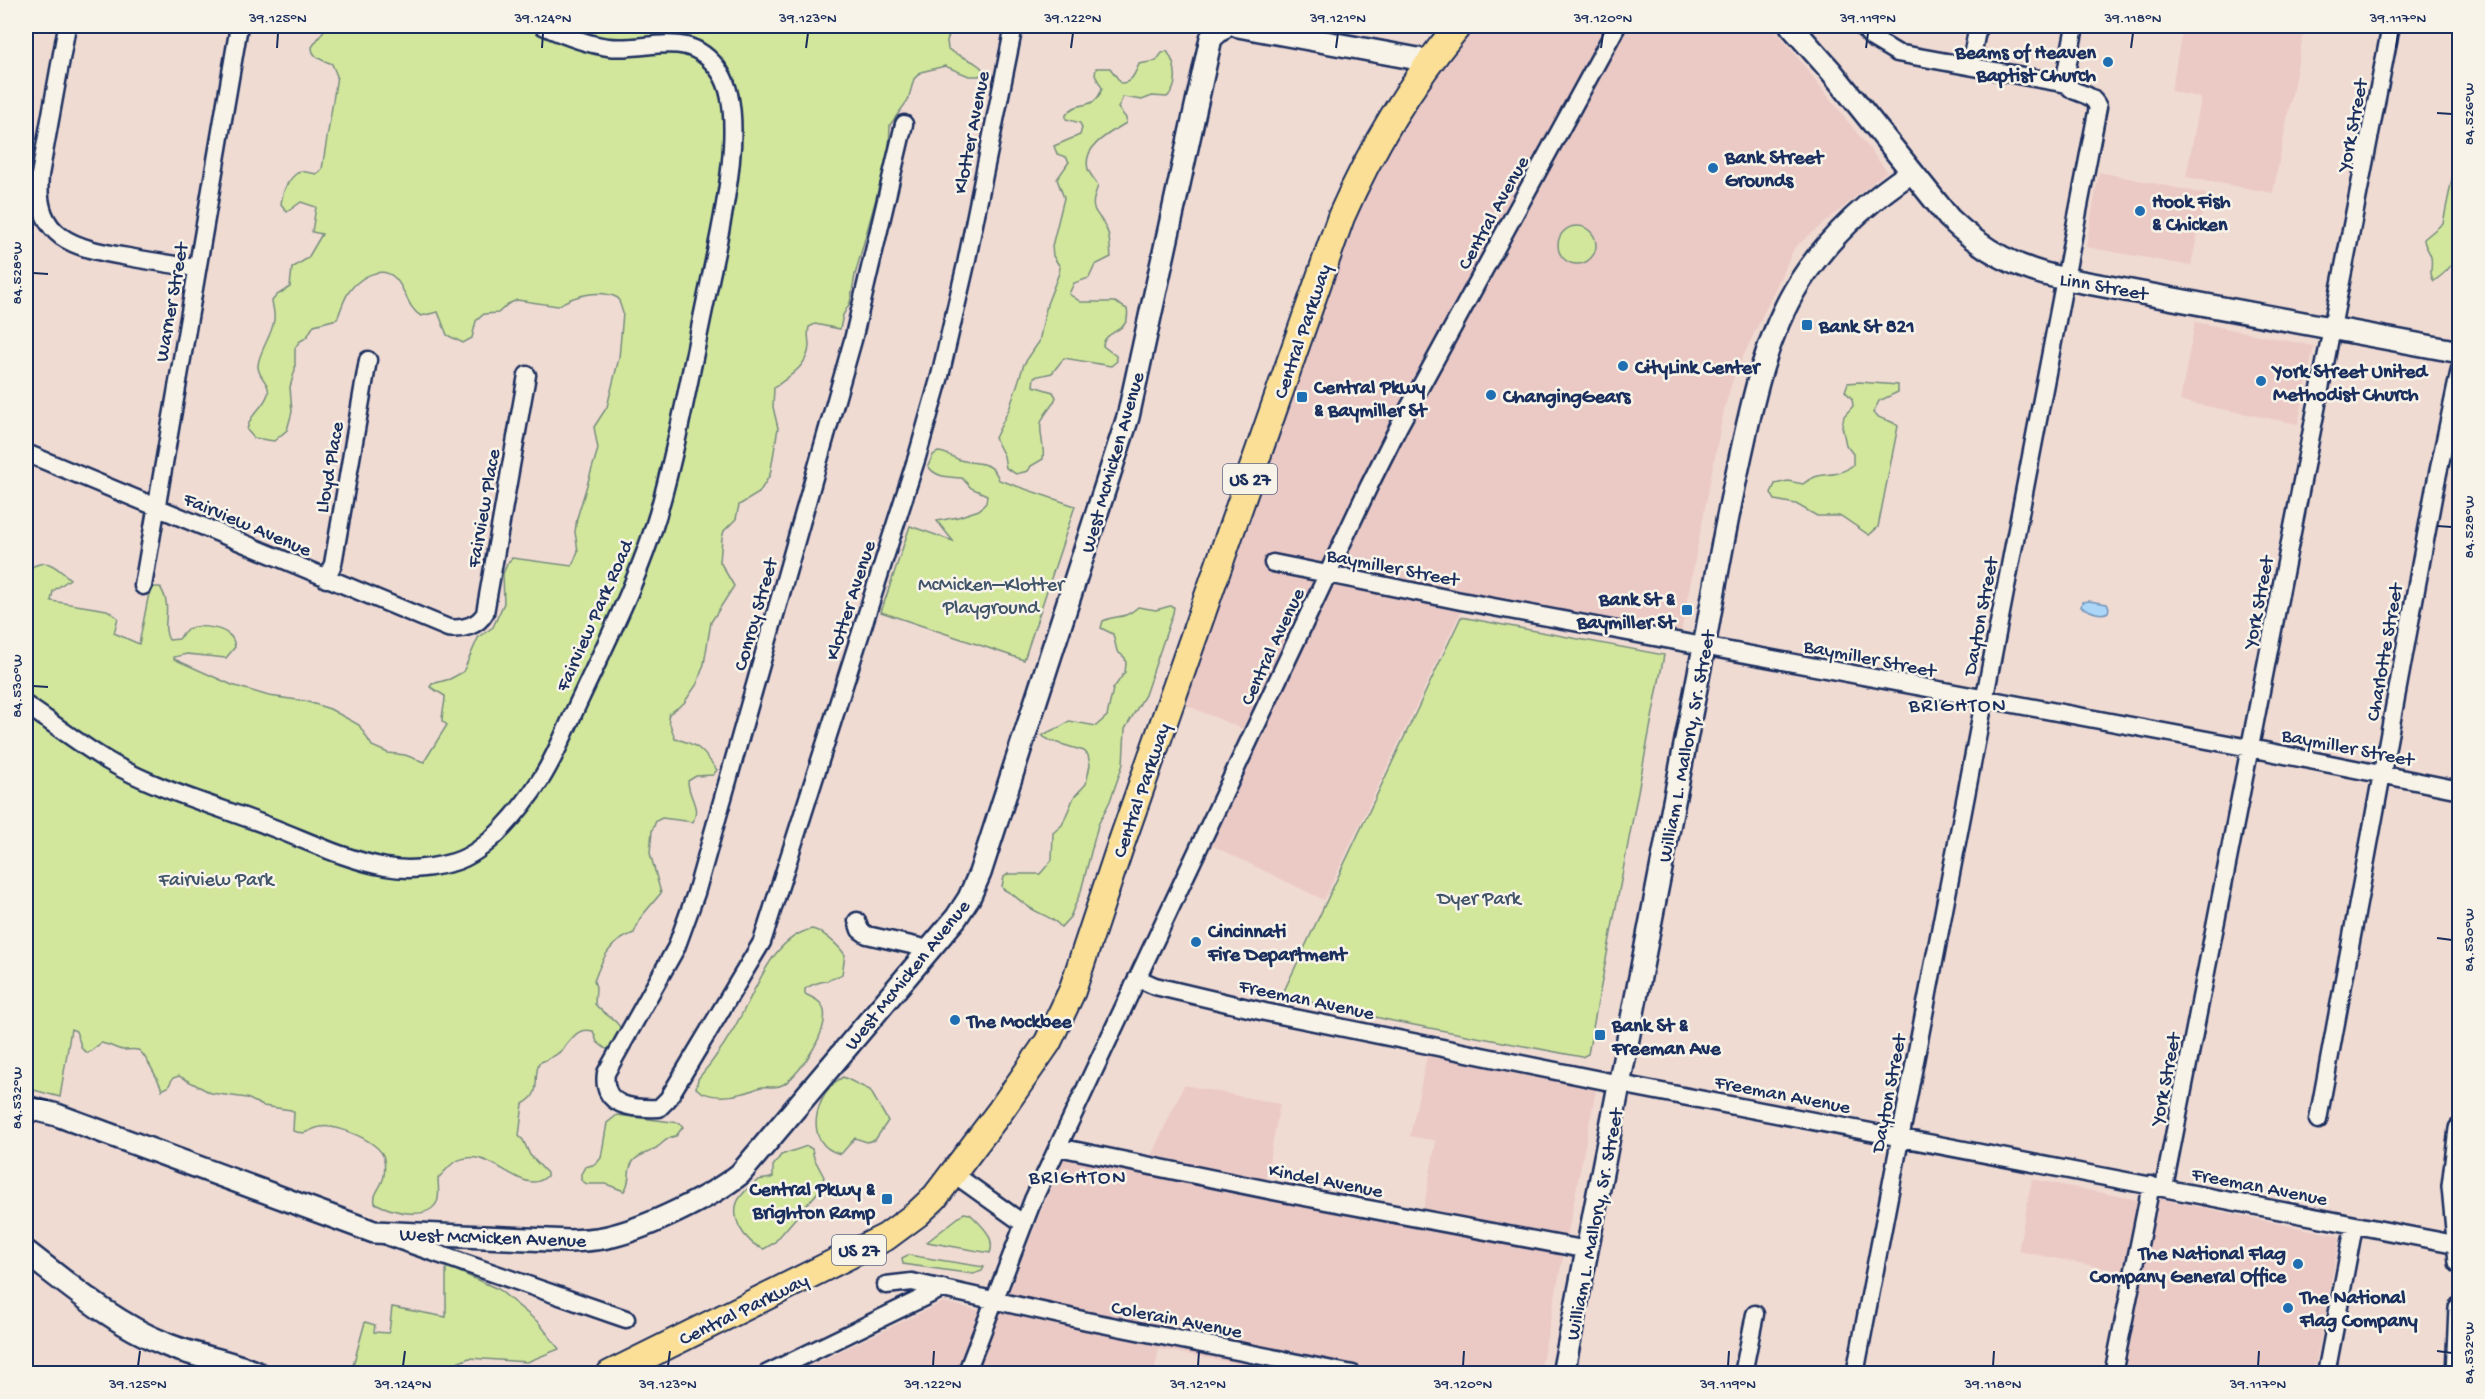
<svg xmlns="http://www.w3.org/2000/svg" width="2485" height="1399" font-family="'Gochi Hand',sans-serif">
	<style>
		.built { fill: #ebcac5 }
		.green { fill: #d2e79c; stroke: #768b7d; stroke-width: 1.5 }
		.water { fill: #acd6f7; stroke: #7293ba; stroke-width: 1.5 }
		.lines { fill: none; stroke-linecap: round; stroke-linejoin: round }
		.minor-casing { stroke: #1b2f5e; stroke-width: 21 }
		.tertiary-casing { stroke: #1b2f5e; stroke-width: 26 }
		.secondary-casing { stroke: #1b2f5e; stroke-width: 27 }
		.primary-casing { stroke: #1b2f5e; stroke-width: 30 }
		.minor { stroke: #f7f3e8; stroke-width: 16 }
		.tertiary { stroke: #f7f3e8; stroke-width: 21 }
		.secondary { stroke: #f7f3e8; stroke-width: 22 }
		.primary { stroke: #fbdf96; stroke-width: 26 }
		.ticks { fill: none; stroke: #1b2f5e; stroke-width: 2 }
		.poi-dot { fill: #1f6fb2; stroke: #f7f3e8; stroke-width: 2 }
		.labels { text-anchor: middle; stroke-width: 5; stroke-linejoin: round; paint-order: stroke }
		.shield { fill: #f7f3e8; stroke: #5d6a87; stroke-width: 1.5 }
		.shield-label { font-size: 18px; font-weight: bold; fill: #1b2f5e }
		.poi-label { font-size: 20px; font-weight: bold; fill: #1b2f5e; stroke: #f7f3e8; text-anchor: start }
		.street-label { font-size: 20px; fill: #1b2f5e; stroke: #f7f3e8 }
		.park-label { font-size: 20px; fill: #40546a; stroke: #f7f3e8 }
		.neighbourhood-label { font-size: 21px; letter-spacing: 1.5px; fill: #1b2f5e; stroke: #f7f3e8 }
		.neatline { fill: none; stroke: #1b2f5e; stroke-width: 2 }
		.ticks-label { font-size: 15px; text-anchor: middle; fill: #1b2f5e }
	</style>
	<rect width="100%" height="100%" fill="#f0dbd3"/>
	<filter id="ink" filterUnits="userSpaceOnUse"><feTurbulence type="fractalNoise" baseFrequency=".0167" numOctaves="2"/><feDisplacementMap in="SourceGraphic" scale="12" xChannelSelector="R" yChannelSelector="G"/><feConvolveMatrix kernelMatrix="1 2 1 2 8 2 1 2 1" color-interpolation-filters="sRGB"/></filter>
	<g filter="url(#ink)">
		<path class="built" d="M 1463,26 L 1773,26 L 1887,171 L 1795,247 L 1734,376 L 1724,410 L 1678,648 L 1463,607 L 1324,900 L 1211,845 L 1262,737 L 1176,701 L 1356,193 Z
			M 2183,26 L 2305,26 L 2273,193 L 2186,177 L 2201,98 L 2171,91 Z
			M 2099,172 L 2206,194 L 2191,266 L 2086,247 Z
			M 2195,322 L 2314,346 L 2298,424 L 2180,401 Z
			M 1431,1037 L 1600,1070 L 1540,1373 L 1285,1373 L 1159,1349 L 1154,1373 L 793,1374 L 943,1302 L 1000,1315 L 1062,1158 L 1143,1173 L 1184,1085 L 1280,1104 L 1265,1182 L 1423,1211 L 1436,1141 L 1410,1136 Z
			M 2032,1179 L 2138,1200 L 2124,1272 L 2018,1251 Z
			M 2156,1198 L 2340,1236 L 2314,1373 L 2121,1374 Z"/>
		<path class="green" d="M 327,26 L 952,26 L 947,41 L 948,49 C 960,58 975,59 984,71 L 979,76 L 969,76 L 945,66 L 921,72 L 914,79 L 908,100 L 890,125 L 889,151 L 855,275 L 850,303 L 843,315 L 840,329 L 815,324 L 809,327 C 807,334 809,339 809,346 C 808,367 787,377 774,388 L 773,407 L 778,428 L 770,475 L 759,493 L 739,505 L 736,519 L 724,531 L 722,538 L 720,562 L 734,586 L 711,622 L 704,664 L 697,684 L 684,703 L 669,714 L 668,718 L 675,739 C 699,744 703,751 717,770 L 713,775 L 696,776 L 688,781 C 688,797 701,806 693,822 L 662,818 L 656,821 L 652,831 L 650,853 L 661,893 L 641,917 L 634,933 C 609,942 603,957 594,981 L 596,987 L 595,1004 C 607,1020 634,1022 613,1048 L 606,1049 L 597,1042 L 593,1031 C 573,1026 571,1045 557,1054 C 552,1058 545,1060 539,1063 C 532,1082 543,1093 523,1104 L 519,1136 L 523,1140 L 530,1155 L 547,1173 L 547,1176 C 521,1201 489,1138 452,1164 C 447,1168 443,1174 438,1178 C 438,1185 440,1195 437,1202 C 427,1222 390,1211 375,1203 C 373,1194 379,1190 382,1182 C 385,1176 385,1165 384,1159 C 382,1142 335,1123 320,1127 C 308,1129 308,1136 293,1131 L 294,1112 L 291,1110 L 263,1106 L 247,1098 L 211,1093 L 179,1076 L 173,1078 L 168,1087 L 162,1090 C 160,1083 144,1052 138,1050 C 134,1049 128,1050 123,1050 C 116,1049 109,1044 101,1043 L 88,1053 L 82,1049 L 76,1031 L 71,1029 L 60,1097 L 26,1088 L 26,570 C 47,557 53,564 70,579 L 53,591 L 51,601 L 107,610 L 118,618 L 114,633 L 139,644 L 149,593 L 152,587 L 160,587 C 174,608 160,624 169,640 L 179,639 C 181,637 182,633 185,631 C 193,623 220,627 228,634 C 233,637 234,642 235,647 L 226,658 L 187,654 L 174,657 L 174,659 L 232,685 L 269,696 L 305,701 L 330,709 L 359,725 L 372,746 L 388,753 L 405,755 L 424,762 L 447,725 L 442,721 C 442,712 445,705 445,696 L 430,687 L 432,684 L 450,679 L 463,672 L 478,638 L 493,627 L 504,603 L 503,574 L 507,564 L 512,558 L 572,566 L 578,551 L 575,532 L 577,518 L 598,449 L 594,427 L 607,407 L 619,358 L 623,313 L 618,298 C 601,289 573,295 558,306 L 517,300 L 508,304 L 498,313 L 484,314 L 476,321 L 472,338 L 463,343 L 447,335 L 438,312 L 421,316 C 407,308 406,289 395,278 C 381,265 361,277 351,289 C 344,297 341,310 337,319 L 314,325 L 307,337 L 299,342 L 295,348 L 295,370 L 290,387 L 292,412 L 287,430 L 274,441 L 254,438 L 247,430 C 250,413 263,409 268,394 C 271,383 257,377 258,365 C 260,349 272,336 274,320 C 275,315 273,307 272,301 L 277,295 L 290,287 L 292,268 L 308,258 L 322,234 L 312,232 L 316,207 L 301,202 L 287,212 L 281,204 C 283,189 288,179 300,171 L 317,174 L 322,169 L 337,76 L 332,64 C 323,60 312,58 312,47 Z
			M 1167,51 C 1176,64 1180,86 1167,97 L 1152,96 L 1142,100 L 1123,97 L 1118,108 L 1126,118 L 1126,123 C 1110,133 1082,146 1088,169 C 1089,174 1096,180 1098,186 C 1086,216 1100,209 1108,233 C 1110,240 1110,249 1111,257 L 1095,265 L 1089,278 L 1074,283 L 1069,294 L 1081,302 L 1115,302 L 1127,309 C 1132,333 1104,329 1103,346 L 1116,356 L 1117,361 L 1111,366 L 1064,358 L 1052,373 L 1034,377 L 1033,386 L 1053,392 L 1056,397 C 1053,407 1044,412 1041,423 C 1039,434 1045,446 1043,459 L 1031,466 L 1028,471 L 1016,474 L 1006,468 L 1004,456 L 995,438 L 1010,407 L 1024,364 L 1039,342 L 1047,304 L 1059,273 L 1060,267 L 1053,256 L 1052,246 L 1064,198 L 1057,179 L 1069,162 L 1066,157 L 1057,154 L 1054,146 L 1080,135 L 1082,128 L 1080,123 L 1066,119 L 1066,115 C 1077,98 1095,113 1102,88 L 1095,75 L 1096,68 L 1110,68 L 1121,83 C 1132,83 1135,73 1139,64 L 1156,61 L 1162,53 Z
			M 2459,145 C 2460,178 2466,238 2451,265 C 2447,272 2441,276 2434,281 C 2428,273 2433,266 2431,257 C 2429,250 2424,246 2424,239 L 2443,223 Z
			M1558 245a19 19 0 1 1 38 0a19 19 0 1 1-38 0Z
			M 1859,382 L 1898,385 L 1898,392 L 1879,401 L 1873,413 C 1881,421 1890,419 1898,426 L 1878,527 L 1869,535 L 1841,516 L 1817,516 L 1796,504 L 1775,500 L 1771,493 L 1775,484 L 1788,481 L 1803,484 C 1822,468 1834,481 1853,465 L 1853,454 L 1846,445 L 1842,426 L 1844,416 L 1853,406 L 1852,399 L 1845,391 L 1848,383 Z
			M 938,452 C 946,452 952,457 960,460 C 977,465 992,459 999,480 L 1075,506 L 1024,660 L 881,612 L 910,526 L 953,541 L 937,521 L 958,517 L 979,510 L 986,503 L 987,495 L 971,488 L 962,478 C 949,477 936,478 928,466 L 933,455 Z
			M 1170,606 L 1174,607 L 1173,613 L 1145,695 L 1125,729 L 1123,764 L 1110,801 L 1098,825 L 1081,891 L 1070,917 L 1061,927 C 1053,917 1043,916 1032,909 C 1021,903 1016,895 1003,889 L 1002,886 L 1004,877 L 1008,874 L 1040,874 L 1052,860 L 1053,833 L 1062,825 L 1074,797 L 1086,784 L 1090,765 L 1088,755 L 1084,751 L 1051,741 L 1042,736 C 1051,729 1060,729 1069,721 L 1096,726 L 1107,716 L 1113,689 L 1125,672 L 1126,664 L 1125,658 L 1117,651 L 1113,634 L 1101,628 L 1103,621 C 1117,613 1121,622 1138,607 L 1156,610 Z
			M 1461,617 L 1664,655 L 1588,1054 L 1582,1057 L 1393,1021 L 1288,997 L 1284,991 Z
			M 812,929 C 823,931 839,946 845,955 L 842,974 C 829,983 816,980 805,989 L 805,994 C 811,997 817,999 821,1004 C 835,1024 801,1073 784,1084 C 776,1089 771,1086 762,1087 C 756,1088 750,1092 744,1093 C 730,1097 707,1099 696,1088 L 698,1079 C 716,1058 733,1032 745,1008 C 761,978 776,937 812,929 Z
			M 843,1077 L 870,1090 L 888,1121 L 875,1140 L 867,1142 L 855,1138 L 841,1154 C 801,1145 815,1092 843,1077 Z
			M 617,1115 L 680,1123 L 683,1127 L 676,1136 C 666,1137 664,1143 656,1148 C 647,1155 634,1154 630,1168 C 628,1176 630,1184 624,1191 L 606,1184 L 587,1184 L 581,1180 L 581,1174 L 585,1167 L 596,1164 L 601,1158 L 607,1123 Z
			M 807,1146 L 812,1149 L 814,1158 L 824,1177 L 818,1192 L 774,1243 L 764,1249 C 745,1244 726,1214 741,1196 C 745,1191 754,1182 759,1180 C 764,1178 768,1180 773,1177 L 773,1166 L 781,1155 Z
			M 964,1213 L 970,1214 C 981,1225 996,1237 990,1253 L 927,1242 Z
			M 908,1255 L 984,1267 L 982,1271 L 973,1274 L 903,1264 L 902,1258 Z
			M 446,1266 L 498,1289 L 539,1323 L 559,1349 L 527,1362 L 469,1358 L 441,1370 L 416,1369 L 416,1373 L 351,1373 L 365,1322 L 375,1325 L 374,1332 L 389,1333 L 392,1307 L 446,1317 Z"/>
		<path class="water" d="M 2089,601 L 2107,604 L 2109,608 L 2108,612 C 2099,617 2089,610 2081,607 L 2082,602 Z"/>
		<g class="lines">
			<g class="minor-casing">
				<path id="minor" d="M 67,26 L 40,175 C 34,239 74,248 128,257 C 151,261 174,265 197,268
					M 1862,26 L 1872,38 L 1897,53 L 2067,84
					M 1970,66 L 1978,26
					M 904,124 L 853,340 L 696,893 L 676,948 L 606,1073 C 601,1107 633,1109 659,1108 L 668,1099 L 762,942 L 917,457 L 940,376 L 966,264 L 1014,26
					M 26,453 L 448,628 C 462,630 478,626 485,613 L 527,375
					M 1273,563 L 1461,601 L 2250,748 L 2460,790
					M 326,579 L 333,564 L 368,360
					M 143,586 L 239,26
					M 26,705 C 53,723 79,744 108,761 C 157,790 217,806 271,827 C 308,841 346,860 386,867 C 408,871 433,868 454,862 C 488,852 522,808 541,779 C 557,754 568,724 581,697 C 609,637 639,578 658,514 C 679,440 692,364 708,290 C 718,239 750,116 720,72 C 689,26 650,52 608,47 C 585,44 563,35 543,26
					M 857,921 L 860,930 L 867,935 L 929,949
					M 1137,978 L 1155,986 L 1265,1012 L 1620,1084 L 2460,1245
					M 2318,1120 L 2434,492 L 2460,369
					M 1058,1147 L 1283,1193 L 1588,1250
					M 954,1174 L 1024,1224
					M 2164,1187 L 2391,26
					M 389,1237 L 626,1319
					M 886,1285 L 912,1282 L 1087,1321 L 1353,1374
					M 766,1374 L 943,1288
					M 966,1374 L 1033,1200 L 1369,486 L 1399,426 L 1617,26
					M 1743,1374 L 1755,1314
					M 1855,1374 L 2098,107 C 2089,87 2070,99 2065,78 L 2075,26
					M 2113,1374 L 2151,1185
					M 2326,1374 L 2354,1226"/>
			</g>
			<g class="tertiary-casing">
				<path id="tertiary" d="M 1238,26 L 1429,61
					M 1791,26 L 1831,71 L 1949,218 C 1983,251 2019,270 2066,279 L 2460,352
					M 26,1107 L 57,1115 L 374,1232 L 570,1241 C 584,1240 598,1240 612,1236 C 649,1227 711,1197 740,1174 L 956,918 L 969,898 L 980,873 L 1128,417 L 1211,38 L 1225,26
					M 2460,1129 L 2453,1186 L 2460,1262
					M 1563,1374 L 1704,647 C 1715,584 1726,522 1740,459 C 1753,399 1766,336 1799,283 C 1828,238 1868,201 1912,172
					M 2457,1374 L 2460,1308"/>
			</g>
			<g class="secondary-casing">
				<path id="secondary" d="M 26,1252 C 69,1285 113,1323 165,1344 C 195,1357 228,1360 258,1374"/>
			</g>
			<g class="primary-casing">
				<path id="primary" d="M 610,1374 L 886,1237 L 917,1214 L 935,1197 L 1001,1110 L 1048,1042 L 1072,991 L 1120,847 L 1341,217 C 1372,146 1409,85 1458,26"/>
			</g>
			<use href="#minor" class="minor"/>
			<use href="#tertiary" class="tertiary"/>
			<use href="#secondary" class="secondary"/>
			<use href="#primary" class="primary"/>
		</g>
	</g>
	<path class="ticks" d="M 277,48 L 278,33M 542,48 L 543,33M 806,48 L 808,33M 1071,48 L 1073,33M 1336,48 L 1338,33M 1601,48 L 1603,33M 1866,48 L 1868,33M 2131,48 L 2133,33M 2396,48 L 2398,33M 2437,113 L 2452,114M 33,273 L 48,274M 2437,526 L 2452,527M 33,686 L 48,687M 2437,938 L 2452,940M 33,1098 L 48,1100M 2437,1351 L 2452,1353M 138,1366 L 140,1351M 403,1366 L 405,1351M 668,1366 L 670,1351M 933,1366 L 934,1351M 1198,1366 L 1199,1351M 1463,1366 L 1464,1351M 1728,1366 L 1729,1351M 1993,1366 L 1994,1351M 2258,1366 L 2259,1351"/>
	<g class="poi-dot">
		<circle cx="2108" cy="62" r="6"/>
		<circle cx="1713" cy="168" r="6"/>
		<circle cx="2140" cy="211" r="6"/>
		<rect x="1801" y="319" width="12" height="12" rx="3"/>
		<circle cx="1623" cy="366" r="6"/>
		<circle cx="2261" cy="381" r="6"/>
		<circle cx="1491" cy="395" r="6"/>
		<rect x="1296" y="391" width="12" height="12" rx="3"/>
		<rect x="1681" y="604" width="12" height="12" rx="3"/>
		<circle cx="1196" cy="942" r="6"/>
		<circle cx="955" cy="1020" r="6"/>
		<rect x="1594" y="1029" width="12" height="12" rx="3"/>
		<rect x="881" y="1193" width="12" height="12" rx="3"/>
		<circle cx="2298" cy="1264" r="6"/>
		<circle cx="2288" cy="1308" r="6"/>
	</g>
	<g class="labels">
		<g class="shield">
			<rect x="1223" y="464" width="54" height="30" rx="4.5"/>
			<rect x="832" y="1235" width="54" height="30" rx="4.5"/>
		</g>
		<g class="shield-label">
			<text x="1250" y="485">US 27</text>
			<text x="859" y="1256">US 27</text>
		</g>
		<g class="poi-label">
			<text x="2096" y="58" text-anchor="end">Beams of Heaven<tspan x="2096" dy="23">Baptist Church</tspan></text>
			<text x="1725" y="163">Bank Street<tspan x="1725" dy="23">Grounds</tspan></text>
			<text x="2152" y="207">Hook Fish<tspan x="2152" dy="23">&amp; Chicken</tspan></text>
			<text x="1819" y="332">Bank St 821</text>
			<text x="1635" y="373">CityLink Center</text>
			<text x="2273" y="377">York Street United<tspan x="2273" dy="23">Methodist Church</tspan></text>
			<text x="1314" y="393">Central Pkwy<tspan x="1314" dy="23">&amp; Baymiller St</tspan></text>
			<text x="1503" y="402">ChangingGears</text>
			<text x="1675" y="605" text-anchor="end">Bank St &amp;<tspan x="1675" dy="23">Baymiller St</tspan></text>
			<text x="1208" y="937">Cincinnati<tspan x="1208" dy="23">Fire Department</tspan></text>
			<text x="967" y="1027">The Mockbee</text>
			<text x="1612" y="1031">Bank St &amp;<tspan x="1612" dy="23">Freeman Ave</tspan></text>
			<text x="875" y="1195" text-anchor="end">Central Pkwy &amp;<tspan x="875" dy="23">Brighton Ramp</tspan></text>
			<text x="2286" y="1259" text-anchor="end">The National Flag<tspan x="2286" dy="23">Company General Office</tspan></text>
			<text x="2300" y="1303">The National<tspan x="2300" dy="23">Flag Company</tspan></text>
		</g>
		<g class="street-label">
			<text transform="translate(2351 125) rotate(-79)" y="7">York Street</text>
			<text transform="translate(970 132) rotate(-79)" y="7">Klotter Avenue</text>
			<text transform="translate(1492 212) rotate(-61)" y="7">Central Avenue</text>
			<text transform="translate(2104 285) rotate(10)" y="7">Linn Street</text>
			<text transform="translate(170 302) rotate(-80)" y="7">Warner Street</text>
			<text transform="translate(1301 331) rotate(-71)" y="7">Central Parkway</text>
			<text transform="translate(1111 462) rotate(-74)" y="7">West McMicken Avenue</text>
			<text transform="translate(328 467) rotate(-80)" y="7">Lloyd Place</text>
			<text transform="translate(482 508) rotate(-80)" y="7">Fairview Place</text>
			<text transform="translate(248 523) rotate(23)" y="7">Fairview Avenue</text>
			<text transform="translate(1393 566) rotate(11)" y="7">Baymiller Street</text>
			<text transform="translate(849 600) rotate(-72)" y="7">Klotter Avenue</text>
			<text transform="translate(2257 602) rotate(-79)" y="7">York Street</text>
			<text transform="translate(754 614) rotate(-74)" y="7">Conroy Street</text>
			<text transform="translate(593 615) rotate(-66)" y="7">Fairview Park Road</text>
			<text transform="translate(1979 616) rotate(-79)" y="7">Dayton Street</text>
			<text transform="translate(1271 646) rotate(-65)" y="7">Central Avenue</text>
			<text transform="translate(2383 652) rotate(-80)" y="7">Charlotte Street</text>
			<text transform="translate(1870 657) rotate(11)" y="7">Baymiller Street</text>
			<text transform="translate(1685 746) rotate(-79)" y="7">William L. Mallory, Sr. Street</text>
			<text transform="translate(2348 746) rotate(11)" y="7">Baymiller Street</text>
			<text transform="translate(1140 790) rotate(-71)" y="7">Central Parkway</text>
			<text transform="translate(906 974) rotate(-51)" y="7">West McMicken Avenue</text>
			<text transform="translate(1307 998) rotate(12)" y="7">Freeman Avenue</text>
			<text transform="translate(2164 1079) rotate(-79)" y="7">York Street</text>
			<text transform="translate(1783 1093) rotate(11)" y="7">Freeman Avenue</text>
			<text transform="translate(1887 1093) rotate(-79)" y="7">Dayton Street</text>
			<text transform="translate(1326 1179) rotate(11)" y="7">Kindel Avenue</text>
			<text transform="translate(2260 1185) rotate(11)" y="7">Freeman Avenue</text>
			<text transform="translate(1593 1224) rotate(-79)" y="7">William L. Mallory, Sr. Street</text>
			<text transform="translate(493 1236) rotate(2)" y="7">West McMicken Avenue</text>
			<text transform="translate(743 1308) rotate(-26)" y="7">Central Parkway</text>
			<text transform="translate(1177 1318) rotate(11)" y="7">Colerain Avenue</text>
		</g>
		<g class="park-label">
			<text x="991" y="590">McMicken–Klotter<tspan x="991" dy="23">Playground</tspan></text>
			<text x="216" y="885">Fairview Park</text>
			<text x="1479" y="904">Dyer Park</text>
		</g>
		<g class="neighbourhood-label">
			<text x="1958" y="711">BRIGHTON</text>
			<text x="1078" y="1183">BRIGHTON</text>
		</g>
	</g>
	<rect width="2485" height="1399" fill="none" stroke="#f7f3e8" stroke-width="66"/>
	<rect x="33" y="33" width="2419" height="1333" class="neatline"/>
	<g class="ticks-label">
		<text x="278" y="22">39.125°N</text>
		<text x="543" y="22">39.124°N</text>
		<text x="808" y="22">39.123°N</text>
		<text x="1073" y="22">39.122°N</text>
		<text x="1338" y="22">39.121°N</text>
		<text x="1603" y="22">39.120°N</text>
		<text x="1868" y="22">39.119°N</text>
		<text x="2133" y="22">39.118°N</text>
		<text x="2398" y="22">39.117°N</text>
		<text transform="translate(2468 114) rotate(-90)" y="5">84.526°W</text>
		<text transform="translate(16 273) rotate(-90)" y="5">84.528°W</text>
		<text transform="translate(2468 527) rotate(-90)" y="5">84.528°W</text>
		<text transform="translate(16 686) rotate(-90)" y="5">84.530°W</text>
		<text transform="translate(2468 940) rotate(-90)" y="5">84.530°W</text>
		<text transform="translate(16 1098) rotate(-90)" y="5">84.532°W</text>
		<text transform="translate(2468 1353) rotate(-90)" y="5">84.532°W</text>
		<text x="138" y="1388">39.125°N</text>
		<text x="403" y="1388">39.124°N</text>
		<text x="668" y="1388">39.123°N</text>
		<text x="933" y="1388">39.122°N</text>
		<text x="1198" y="1388">39.121°N</text>
		<text x="1463" y="1388">39.120°N</text>
		<text x="1728" y="1388">39.119°N</text>
		<text x="1993" y="1388">39.118°N</text>
		<text x="2258" y="1388">39.117°N</text>
	</g>
</svg>
